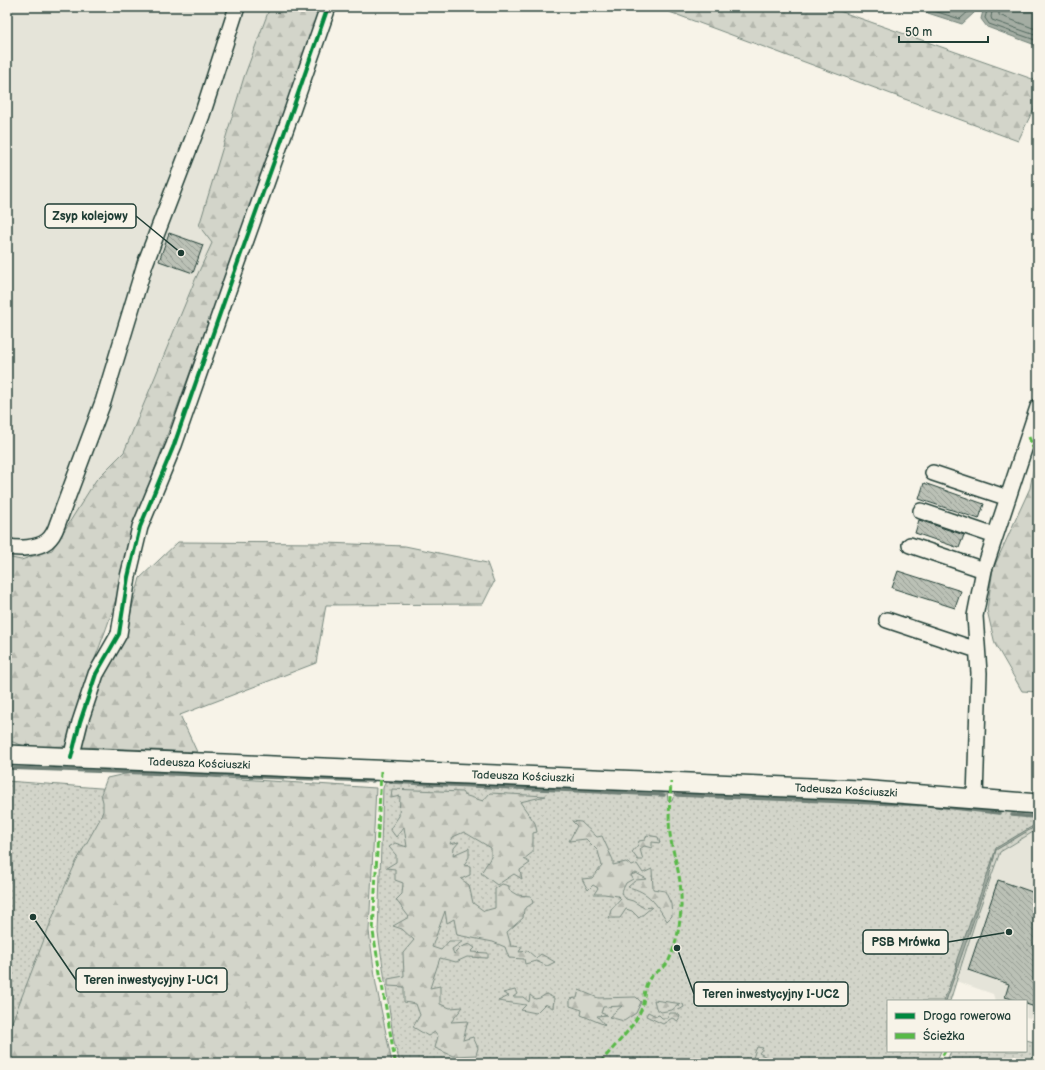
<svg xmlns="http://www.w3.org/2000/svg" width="1045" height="1070" font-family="'Balsamiq Sans',sans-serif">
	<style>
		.built { fill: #e5e4d9 }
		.grass { fill: url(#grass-dots); stroke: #79897f }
		.forest { fill: url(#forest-firs); stroke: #79897f }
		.water { fill: #a4ada3; stroke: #6f8077 }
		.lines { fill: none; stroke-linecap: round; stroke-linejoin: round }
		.shore { stroke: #546a60; stroke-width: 1 }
		.stream { stroke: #6f8077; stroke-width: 3.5 }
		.building { fill: url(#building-back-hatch); stroke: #1f3d34 }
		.minor-casing { stroke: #1f3d34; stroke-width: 18 }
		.major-casing { stroke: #1f3d34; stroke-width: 22 }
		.minor { stroke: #f7f3e8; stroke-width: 15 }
		.major { stroke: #f7f3e8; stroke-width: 19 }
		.quiet { stroke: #58b947; stroke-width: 3; stroke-dasharray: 6 3; stroke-linecap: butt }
		.cycleway-casing { stroke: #f7f3e8; stroke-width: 6 }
		.cycleway { stroke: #00873e; stroke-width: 4 }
		.labels { text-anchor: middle; stroke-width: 4; stroke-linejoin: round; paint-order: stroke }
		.street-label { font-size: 11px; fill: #1f3d34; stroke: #f7f3e8 }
		.leader { fill: none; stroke: #1f3d34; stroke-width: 1.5 }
		.callout-dot { fill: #1f3d34; stroke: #f7f3e8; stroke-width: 1.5 }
		.callout { fill: #f7f3e8; stroke: #1f3d34; stroke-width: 1.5 }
		.callout-label { font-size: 12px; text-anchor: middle; font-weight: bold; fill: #1f3d34 }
	</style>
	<defs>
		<pattern id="grass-dots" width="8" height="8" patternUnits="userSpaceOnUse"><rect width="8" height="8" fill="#d3d5ca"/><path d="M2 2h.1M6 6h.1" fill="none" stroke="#b5b8ae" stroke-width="1.8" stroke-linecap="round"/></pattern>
		<pattern id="forest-firs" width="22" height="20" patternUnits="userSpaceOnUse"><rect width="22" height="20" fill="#d3d5ca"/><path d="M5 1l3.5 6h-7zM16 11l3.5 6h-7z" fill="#b5b8ae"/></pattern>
		<pattern id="building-back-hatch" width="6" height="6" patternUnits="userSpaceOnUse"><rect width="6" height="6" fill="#bbc1b6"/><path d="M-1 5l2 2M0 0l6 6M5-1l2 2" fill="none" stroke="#979e95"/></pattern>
	</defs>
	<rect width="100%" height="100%" fill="#f7f3e8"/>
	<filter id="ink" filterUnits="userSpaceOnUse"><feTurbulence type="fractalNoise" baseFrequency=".025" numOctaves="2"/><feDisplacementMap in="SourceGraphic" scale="8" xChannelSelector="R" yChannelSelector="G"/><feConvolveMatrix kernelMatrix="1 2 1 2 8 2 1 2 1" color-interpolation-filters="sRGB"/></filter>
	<g filter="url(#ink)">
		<path class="built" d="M 7,7 L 290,7 L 158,427 L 27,747 L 7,746 Z
			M 1038,829 L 1038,1020 L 1026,1017 L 1026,1001 L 995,1001 L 993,994 L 956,981 L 977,916 L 1000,852 Z"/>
		<path class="grass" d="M 386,780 L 667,791 L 668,801 L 672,801 L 675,792 L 878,797 L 1038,811 L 1038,829 L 1000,852 L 977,916 L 950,1001 L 888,1001 L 888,1051 L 941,1051 L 936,1063 L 400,1063 L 394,1042 L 378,933 L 383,788 Z
			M 7,781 L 113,789 L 7,1046 Z
			M 1026,1040 L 1038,1043 L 1038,1063 L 946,1063 L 951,1051 L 1026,1051 Z"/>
		<path class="forest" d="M 270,7 L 323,7 L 133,529 C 126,556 121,586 112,612 C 97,657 76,700 68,746 L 27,747 L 7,740 L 7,557 L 21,560 L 52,550 L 96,480 L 124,452 L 195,280 L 212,243 L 199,226 L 244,77 Z
			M 656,7 L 828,7 L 1038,81 L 1038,100 L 1018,141 Z
			M 1038,446 L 1038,692 L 1022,691 L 995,644 L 987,610 L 993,569 L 1030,488 Z
			M 178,542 L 326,543 L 405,546 L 487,563 L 494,582 L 483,604 L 326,605 L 316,663 L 180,715 L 197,752 L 82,747 L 85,726 L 100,678 L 119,645 L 129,619 L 140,578 Z
			M 134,772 L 376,788 L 369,931 L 376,984 L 392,1063 L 7,1063 L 7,1035 L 62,893 L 76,862 L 100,819 L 103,811 L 103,802 L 101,794 L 107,778 Z
			M 392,789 L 462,792 L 464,795 L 483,801 L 490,793 L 546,796 L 520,802 L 535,823 L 537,832 L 533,833 L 533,852 L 524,859 L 530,863 L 520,870 L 522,879 L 514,874 L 497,885 L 481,873 L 491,857 L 491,848 L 464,832 L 453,837 L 450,844 L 459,842 L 454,848 L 453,855 L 469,848 L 469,857 L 464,865 L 470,866 L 470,875 L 461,879 L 469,885 L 473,903 L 484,911 L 495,908 L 495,889 L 502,884 L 509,886 L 509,890 L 517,895 L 531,896 L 533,903 L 524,909 L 523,918 L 507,932 L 511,946 L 522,947 L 519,952 L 528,951 L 536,958 L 541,954 L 555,962 L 547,966 L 536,961 L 525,964 L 524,959 L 509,958 L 505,947 L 493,942 L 457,935 L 454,919 L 447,923 L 445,911 L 432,947 L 441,950 L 449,941 L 463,941 L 452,949 L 454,954 L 461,947 L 469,944 L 475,948 L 471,952 L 488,953 L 488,958 L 467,957 L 456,962 L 440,958 L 430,988 L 440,986 L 440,1004 L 450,1008 L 463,1007 L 451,1022 L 468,1021 L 463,1040 L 473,1037 L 478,1048 L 476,1055 L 453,1056 L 435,1048 L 438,1036 L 435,1032 L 428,1036 L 413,1027 L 420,1015 L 416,1004 L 404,1002 L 404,987 L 388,986 L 388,979 L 404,976 L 403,953 L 414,940 L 402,929 L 393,926 L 409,917 L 396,900 L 402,894 L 403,883 L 395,880 L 395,869 L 386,868 L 396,862 L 396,855 L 389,847 L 395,843 L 407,847 L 404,827 L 396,837 L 390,829 L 399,816 L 400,796 L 391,798 Z
			M 572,821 L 581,822 L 597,837 L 602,836 L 613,860 L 613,865 L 626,862 L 632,866 L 637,864 L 643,873 L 652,869 L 653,889 L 665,891 L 671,904 L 672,916 L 667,921 C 656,904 650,892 628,887 L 636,880 L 647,879 L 636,873 L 631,875 L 633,879 L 626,883 L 621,893 L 626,899 L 633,901 L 644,908 L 652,907 L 639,918 L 632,911 L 626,909 L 620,918 L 609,918 L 611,910 L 621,899 L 618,896 L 604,894 L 594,894 L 598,888 L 593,885 L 588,890 L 582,879 L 592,878 L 602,866 L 598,851 L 586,839 L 569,841 L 577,826 Z
			M 647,835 L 658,837 L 660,843 L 652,842 L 652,848 L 644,846 L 640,849 L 643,860 L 638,860 L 632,852 L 638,845 L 639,841 L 645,840 Z
			M 515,990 L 517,994 L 513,997 L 523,997 L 529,1002 L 530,995 L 535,999 L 540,998 L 546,994 L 554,998 L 553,1008 L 545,1004 L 536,1013 L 521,1010 L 526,1005 L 498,1001 L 509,996 L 503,993 Z
			M 579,990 L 598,998 L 636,997 L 641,1002 L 636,1013 L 624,1021 L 609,1017 L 622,1006 L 603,1007 L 601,1013 L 607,1015 L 597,1016 L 605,1025 L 581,1015 L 582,1010 L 570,1006 L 570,999 L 577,998 Z
			M 654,1000 L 683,1004 L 684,1007 L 679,1010 L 678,1005 L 672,1010 L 661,1012 L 656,1008 Z
			M 648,1012 L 656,1016 L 659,1015 L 662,1018 L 667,1018 L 670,1013 L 676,1013 L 680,1016 L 678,1021 L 672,1018 L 663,1024 L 646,1016 Z
			M 757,1047 L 763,1048 L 759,1053 L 772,1060 L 770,1063 L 750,1063 C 754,1058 754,1053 757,1047 Z"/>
		<path class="water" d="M 909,7 L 977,7 L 974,13 L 962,24 Z
			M 984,7 L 1038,7 L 1038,46 L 987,27 L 981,19 Z
			M 1038,823 L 1038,825 L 996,850 L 988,881 L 984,890 L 946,1001 L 945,1001 L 944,999 L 948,990 L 948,989 L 957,966 L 956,965 L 957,959 L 991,864 L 996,848 Z"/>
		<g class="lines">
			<path class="shore" d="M 921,7 L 960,19 L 970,10 L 972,7
				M 988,7 L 985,18 L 989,24 L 1038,41
				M 993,7 L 991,17 L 992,20 L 1038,36
				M 999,7 L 999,15 L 1038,30"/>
			<path class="stream" d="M 7,768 L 373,781
				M 391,782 L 664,795
				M 677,795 L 927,805 L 999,813
				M 1012,815 L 1034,817"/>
		</g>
		<path class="building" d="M 169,233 L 203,245 L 193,273 L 159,261 Z
			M 924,483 L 984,504 L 979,519 L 919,499 Z
			M 919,520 L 964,535 L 959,548 L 915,533 Z
			M 898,571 L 961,591 L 955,608 L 892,588 Z
			M 998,880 L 1038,894 L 1038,1008 L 1026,1004 L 1026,1001 L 1018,1001 L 1005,997 L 1009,984 L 968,970 Z"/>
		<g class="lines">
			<g class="minor-casing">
				<path id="minor" d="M 933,473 L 1008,498
					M 921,511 L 995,536
					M 910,545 L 984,570
					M 7,546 C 18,550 38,548 47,541 C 52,537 55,531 57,525 L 103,402 L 145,264 L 202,115 L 237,7
					M 887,620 L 977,650
					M 71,758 L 80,722 L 96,674 L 119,634 L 128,577 L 140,527 L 174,445 L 232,279 L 291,114 L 328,7
					M 975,798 L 979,673 L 975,616 L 984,570 L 1038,407"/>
			</g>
			<g class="major-casing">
				<path id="major" d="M 7,755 L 859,790 L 1038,804"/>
			</g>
			<use href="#minor" class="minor"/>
			<use href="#major" class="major"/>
			<path class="quiet" d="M 1029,437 L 1038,461
				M 381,771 L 373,932 L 395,1061 L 398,1063
				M 600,1063 C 614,1046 632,1030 641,1010 C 645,1001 643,990 648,981 C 653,971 665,970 669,960 C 680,936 683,907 680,882 C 678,866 672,850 670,834 C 668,817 670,800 671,782
				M 939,1063 L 945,1051"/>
			<g class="cycleway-casing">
				<path id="cycleway" d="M 71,758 L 80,722 L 96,674 L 119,634 L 128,577 L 140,527 L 174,445 L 232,279 L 291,114 L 328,7"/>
			</g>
			<use href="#cycleway" class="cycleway"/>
		</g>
	</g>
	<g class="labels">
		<g class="street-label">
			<text transform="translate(199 763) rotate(2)" y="4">Tadeusza Kościuszki</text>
			<text transform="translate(523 776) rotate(2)" y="4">Tadeusza Kościuszki</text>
			<text transform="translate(846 790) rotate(3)" y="4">Tadeusza Kościuszki</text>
		</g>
	</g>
	<path class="leader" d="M181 253L136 216M1009 932L948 942M33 917L76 980M677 948L694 994"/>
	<g class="callout-dot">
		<circle cx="181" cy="253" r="4"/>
		<circle cx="1009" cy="932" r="4"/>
		<circle cx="33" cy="917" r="4"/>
		<circle cx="677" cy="948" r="4"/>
	</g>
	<g class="callout">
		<rect x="45" y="204" width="91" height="24" rx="4"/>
		<rect x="863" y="930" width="85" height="24" rx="4"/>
		<rect x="76" y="968" width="151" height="24" rx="4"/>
		<rect x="694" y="982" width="154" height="24" rx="4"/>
	</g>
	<g class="callout-label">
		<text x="90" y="220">Zsyp kolejowy</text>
		<text x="906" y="946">PSB Mrówka</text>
		<text x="151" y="984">Teren inwestycyjny I-UC1</text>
		<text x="771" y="998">Teren inwestycyjny I-UC2</text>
	</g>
	<rect width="1045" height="1070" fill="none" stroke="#f7f3e8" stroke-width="24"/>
	<rect x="12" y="12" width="1021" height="1046" fill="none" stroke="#1f3d34" stroke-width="1.5" filter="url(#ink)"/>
	<rect x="887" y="1000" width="140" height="52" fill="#f7f3e8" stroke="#a1aaa0"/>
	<rect x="895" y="1013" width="20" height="6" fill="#00873e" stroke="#a1aaa0"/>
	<text x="923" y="1020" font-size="12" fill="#1f3d34">Droga rowerowa</text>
	<rect x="895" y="1033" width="20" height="6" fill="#58b947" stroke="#a1aaa0"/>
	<text x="923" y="1040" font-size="12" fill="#1f3d34">Ścieżka</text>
	<path d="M899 36v6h89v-6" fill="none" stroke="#1f3d34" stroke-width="2"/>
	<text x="905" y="36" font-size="12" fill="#1f3d34" stroke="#f7f3e8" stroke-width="3" paint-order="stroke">50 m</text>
</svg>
